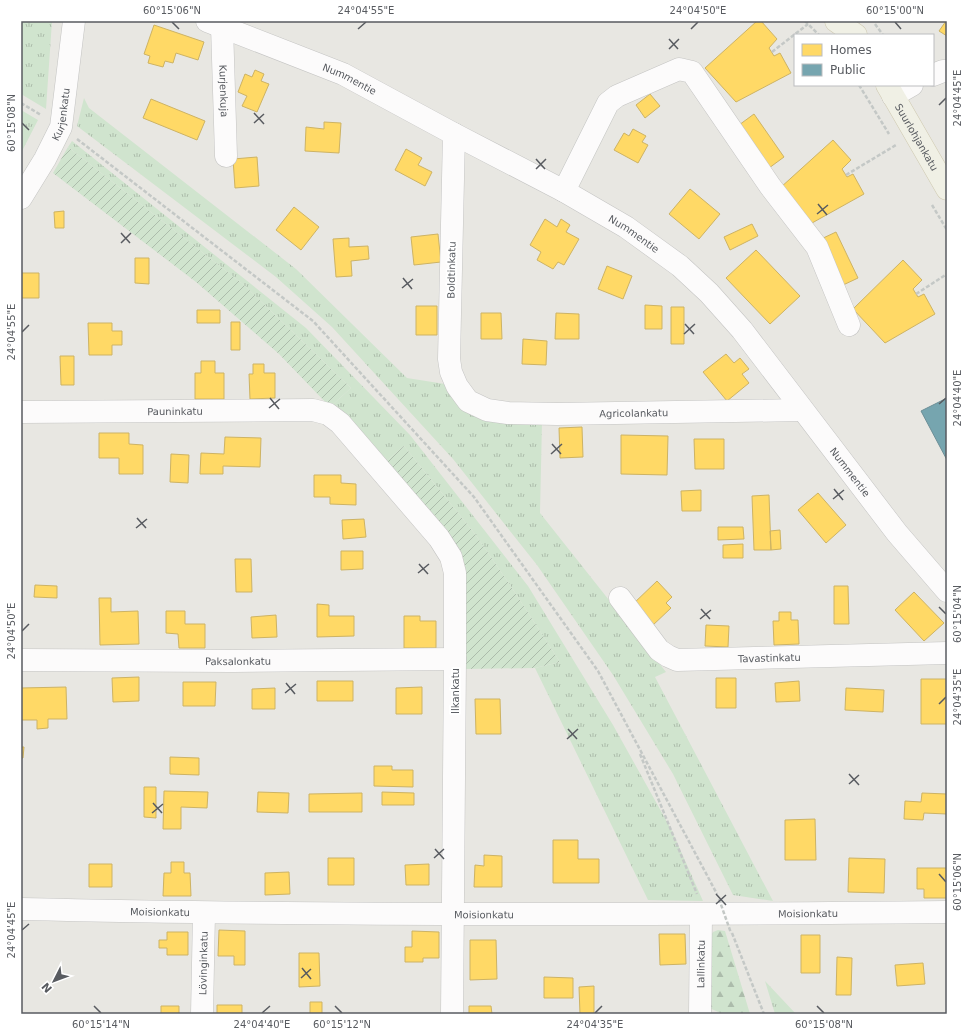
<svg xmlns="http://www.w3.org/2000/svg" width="968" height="1035" font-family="'DejaVu Sans',sans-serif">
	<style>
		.grass { fill: url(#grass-tufts) }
		.forest { fill: url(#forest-firs) }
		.garden { fill: url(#garden-furrows) }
		.homes { fill: #ffd966; stroke: #cdb364 }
		.public { fill: #76a5af; stroke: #6d8f97 }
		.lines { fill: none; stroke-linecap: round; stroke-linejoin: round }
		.minor-casing { stroke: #c4c4c3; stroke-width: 23 }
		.major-casing { stroke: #cfc9b0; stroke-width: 23 }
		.path { stroke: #c4c8c6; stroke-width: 2.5; stroke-dasharray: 4 2; stroke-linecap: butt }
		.minor { stroke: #fcfbfb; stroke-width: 22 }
		.major { stroke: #f0f0e5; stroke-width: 22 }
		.path-bridge { stroke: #c4c8c6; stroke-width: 2.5; stroke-dasharray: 4 2; stroke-linecap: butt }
		.ticks { fill: none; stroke: #585b60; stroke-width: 1.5 }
		.labels { text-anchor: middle; stroke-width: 4; stroke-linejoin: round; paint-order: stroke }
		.street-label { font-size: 10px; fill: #585b60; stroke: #fff }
		.neatline { fill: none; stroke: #585b60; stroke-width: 1.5 }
		.ticks-label { font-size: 10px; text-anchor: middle; fill: #585b60 }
	</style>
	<defs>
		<pattern id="grass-tufts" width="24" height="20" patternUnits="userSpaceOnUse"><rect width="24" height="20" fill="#d0e4ce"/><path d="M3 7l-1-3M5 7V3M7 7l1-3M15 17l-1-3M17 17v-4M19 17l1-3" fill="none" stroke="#acbcab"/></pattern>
		<pattern id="forest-firs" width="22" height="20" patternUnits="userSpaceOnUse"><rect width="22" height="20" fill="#d0e4ce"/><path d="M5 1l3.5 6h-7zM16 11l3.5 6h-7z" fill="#acbcab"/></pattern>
		<pattern id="garden-furrows" width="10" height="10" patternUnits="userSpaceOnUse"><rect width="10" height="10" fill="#d0e4ce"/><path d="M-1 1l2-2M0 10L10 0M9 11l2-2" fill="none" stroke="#acbcab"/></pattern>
	</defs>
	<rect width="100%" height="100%" fill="#e8e7e2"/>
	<path class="grass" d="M 21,21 L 52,21 L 46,109 L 21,94 Z
		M 84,98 L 89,108 L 296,269 L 407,378 L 445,384 L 542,422 L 540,513 L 666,672 L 655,677 L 773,901 L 733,895 L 673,774 L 613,675 L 537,565 L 453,459 L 332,327 L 276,277 L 77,126 Z
		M 21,110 L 38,120 L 21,153 Z
		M 72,141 L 306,328 L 410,435 L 528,586 L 613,725 L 671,829 L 703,901 L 648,900 L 535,668 L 560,662 L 510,585 L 475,534 L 404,446 L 384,463 L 330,407 L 351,388 L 244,285 L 68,147 Z
		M 765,981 L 796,1014 L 775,1014 Z"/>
	<path class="forest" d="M 718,930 L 725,931 L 750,1014 L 723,1014 L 707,1007 L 707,941 L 713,932 Z"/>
	<path class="garden" d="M 68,147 L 244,285 L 351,388 L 330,407 L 279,354 L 196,282 L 53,173 Z
		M 404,446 L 475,534 L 510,585 L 560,662 L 535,668 L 464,669 L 461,564 L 384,463 Z"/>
	<path class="homes" d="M 757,21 L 761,21 L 777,39 L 769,48 L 774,56 L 780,53 L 791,73 L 736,102 L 705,68 Z
		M 946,21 L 947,21 L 947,36 L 939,31 Z
		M 154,25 L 204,42 L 198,60 L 176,53 L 173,63 L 165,61 L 163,67 L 148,63 L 150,56 L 144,54 Z
		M 255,70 L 264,74 L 261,81 L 269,84 L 257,112 L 242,106 L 247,96 L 238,92 L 245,74 L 252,77 Z
		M 650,94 L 660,106 L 645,118 L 636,105 Z
		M 151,99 L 205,121 L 197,140 L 143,118 Z
		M 754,114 L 784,157 L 769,168 L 739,125 Z
		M 324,122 L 341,123 L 339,153 L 305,151 L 306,127 L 324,129 Z
		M 633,129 L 646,136 L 642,142 L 648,145 L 638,163 L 614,150 L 624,133 L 629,136 Z
		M 833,140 L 851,160 L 842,169 L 847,177 L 853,174 L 864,194 L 812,223 L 780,188 Z
		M 406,149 L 422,158 L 418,165 L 432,172 L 425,186 L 395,170 Z
		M 257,157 L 259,186 L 235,188 L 233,159 Z
		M 690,189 L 720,214 L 699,239 L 669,214 Z
		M 294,207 L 319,227 L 301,250 L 276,230 Z
		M 64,211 L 64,228 L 55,228 L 54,212 Z
		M 545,219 L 557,227 L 561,219 L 570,225 L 566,232 L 579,239 L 564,265 L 558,262 L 553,269 L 537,260 L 541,252 L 530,245 Z
		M 752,224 L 758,236 L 730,250 L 724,237 Z
		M 836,232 L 858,278 L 841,286 L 819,240 Z
		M 438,234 L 441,262 L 414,265 L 411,237 Z
		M 349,238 L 349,247 L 368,246 L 369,259 L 351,261 L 352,276 L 336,277 L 333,239 Z
		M 756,250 L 800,296 L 770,324 L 726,278 Z
		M 135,258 L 149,258 L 149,284 L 135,283 Z
		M 903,260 L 922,280 L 913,289 L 918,297 L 924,294 L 935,314 L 885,343 L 853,309 Z
		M 607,266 L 632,276 L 623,299 L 598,289 Z
		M 21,273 L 39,273 L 39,298 L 21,298 Z
		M 645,305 L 662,306 L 662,329 L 645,329 Z
		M 416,306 L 437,306 L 437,335 L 416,335 Z
		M 671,307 L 684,307 L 684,344 L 671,344 Z
		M 197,310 L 220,310 L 220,323 L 197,323 Z
		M 481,313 L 501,313 L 502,339 L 481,339 Z
		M 556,313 L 579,314 L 579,339 L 555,339 Z
		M 231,322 L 240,322 L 240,350 L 231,350 Z
		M 88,323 L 112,323 L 112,331 L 122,331 L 122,345 L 112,345 L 112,355 L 89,355 Z
		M 523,339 L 547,341 L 546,365 L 522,364 Z
		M 726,354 L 734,363 L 740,358 L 749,369 L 742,374 L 749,383 L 727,401 L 703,372 Z
		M 60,356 L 74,356 L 74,385 L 61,385 Z
		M 201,361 L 215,361 L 215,373 L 224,373 L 224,399 L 195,399 L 195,373 L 201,373 Z
		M 253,364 L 264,364 L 264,373 L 275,373 L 275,398 L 250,399 L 249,374 L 253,374 Z
		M 582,427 L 583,457 L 560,458 L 559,428 Z
		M 99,433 L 129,433 L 129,444 L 143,445 L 143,474 L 119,474 L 119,458 L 99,458 Z
		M 621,435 L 668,436 L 667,475 L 621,474 Z
		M 225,437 L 261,438 L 260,467 L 223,466 L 223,474 L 200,474 L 201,453 L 224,454 Z
		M 694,439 L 724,439 L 724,469 L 695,469 Z
		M 171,454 L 189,455 L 188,483 L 170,482 Z
		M 314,475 L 341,475 L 341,483 L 356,484 L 356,505 L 330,504 L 330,497 L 314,497 Z
		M 701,490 L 701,511 L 682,511 L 681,491 Z
		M 818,493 L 846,525 L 826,543 L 798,510 Z
		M 769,495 L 771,550 L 754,550 L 752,496 Z
		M 364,519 L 366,537 L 343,539 L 342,520 Z
		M 718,527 L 743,527 L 744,539 L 718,540 Z
		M 780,530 L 781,549 L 771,550 L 770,531 Z
		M 743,544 L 743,558 L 723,558 L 723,545 Z
		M 341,551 L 363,551 L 363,569 L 341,570 Z
		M 235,559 L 251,559 L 252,592 L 236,592 Z
		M 657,581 L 672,597 L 666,603 L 671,608 L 652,626 L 632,605 Z
		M 35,585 L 57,586 L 57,598 L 34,597 Z
		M 834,586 L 848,586 L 849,624 L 834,624 Z
		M 914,592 L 944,623 L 924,641 L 895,610 Z
		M 99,598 L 111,598 L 111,612 L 138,611 L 139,644 L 100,645 Z
		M 317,604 L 329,605 L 329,616 L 354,616 L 354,636 L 317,637 Z
		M 166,611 L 185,611 L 185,624 L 205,624 L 205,648 L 179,648 L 178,634 L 166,633 Z
		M 779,612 L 791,612 L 791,620 L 798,620 L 799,644 L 774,645 L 773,621 L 779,621 Z
		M 276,615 L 277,637 L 252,638 L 251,617 Z
		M 404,616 L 420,616 L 420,621 L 436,621 L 436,648 L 404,648 Z
		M 706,625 L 729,626 L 728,647 L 705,646 Z
		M 139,677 L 139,701 L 113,702 L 112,678 Z
		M 716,678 L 736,678 L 736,708 L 716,708 Z
		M 921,679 L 947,679 L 947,724 L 921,724 Z
		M 317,681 L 353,681 L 353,701 L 317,701 Z
		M 799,681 L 800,701 L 776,702 L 775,683 Z
		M 183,682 L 216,682 L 215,706 L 183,706 Z
		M 66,687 L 67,719 L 48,719 L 48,728 L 37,729 L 37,720 L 21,720 L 21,688 Z
		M 422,687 L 422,714 L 396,714 L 396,688 Z
		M 275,688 L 275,709 L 252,709 L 252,689 Z
		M 846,688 L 884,690 L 883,712 L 845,710 Z
		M 475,699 L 500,699 L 501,734 L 476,734 Z
		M 21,747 L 24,747 L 23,758 L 21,758 Z
		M 170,757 L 199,758 L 199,775 L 170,774 Z
		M 374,766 L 392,766 L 392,770 L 413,770 L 413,787 L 374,786 Z
		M 144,787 L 156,787 L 156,818 L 144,817 Z
		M 164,791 L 208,792 L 207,808 L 181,807 L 181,829 L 163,829 Z
		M 258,792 L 289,793 L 288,813 L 257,812 Z
		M 382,792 L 414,793 L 414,805 L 382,805 Z
		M 362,793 L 362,812 L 309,812 L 309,794 Z
		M 922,793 L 947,794 L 947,814 L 924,813 L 923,820 L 904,819 L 905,801 L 921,802 Z
		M 815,819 L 816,860 L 785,860 L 785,820 Z
		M 553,840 L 578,840 L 578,859 L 599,859 L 599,883 L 553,883 Z
		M 484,855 L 502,856 L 502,887 L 474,887 L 475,865 L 484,866 Z
		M 328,858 L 354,858 L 354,885 L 328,885 Z
		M 849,858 L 885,859 L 884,893 L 848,892 Z
		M 171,862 L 184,862 L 184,873 L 190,873 L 191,896 L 163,896 L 164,873 L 171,873 Z
		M 89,864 L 112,864 L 112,887 L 89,887 Z
		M 429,864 L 429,885 L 406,885 L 405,865 Z
		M 917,868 L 947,868 L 947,898 L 924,898 L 924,889 L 917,889 Z
		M 289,872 L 290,894 L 265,895 L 265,873 Z
		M 219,930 L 245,931 L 245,965 L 234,965 L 234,956 L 218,956 Z
		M 412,931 L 439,932 L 439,958 L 423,958 L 423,962 L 405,962 L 405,947 L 412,947 Z
		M 167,932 L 188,932 L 188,955 L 167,955 L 167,948 L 159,948 L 159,940 L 167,940 Z
		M 659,934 L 685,934 L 686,964 L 660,965 Z
		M 801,935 L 820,935 L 820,973 L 801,973 Z
		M 470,940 L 496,940 L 497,979 L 470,980 Z
		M 299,953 L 319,953 L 320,986 L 299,987 Z
		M 837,957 L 852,958 L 851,995 L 836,995 Z
		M 923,963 L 925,984 L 897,986 L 895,965 Z
		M 544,977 L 573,978 L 573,998 L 544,998 Z
		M 594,986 L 594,1014 L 580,1014 L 579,987 Z
		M 310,1002 L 322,1002 L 322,1014 L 310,1014 Z
		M 217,1005 L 242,1005 L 242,1014 L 217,1014 Z
		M 161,1006 L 179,1006 L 179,1014 L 161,1014 Z
		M 469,1006 L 491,1006 L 492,1014 L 505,1014 L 469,1014 Z"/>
	<path class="public" d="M 947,398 L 947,460 L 921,411 Z"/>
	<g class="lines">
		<g class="minor-casing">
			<g id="minor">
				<path id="s1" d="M 207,21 L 343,74 L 454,134 L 564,191 L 626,227 L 680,266 L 709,293 L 742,330 L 897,533 L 947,591"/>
				<path id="s2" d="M 222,26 L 226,156"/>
				<path d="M 933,75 L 943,71 L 947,71"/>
				<path d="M 893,96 L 912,85"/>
				<path id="s3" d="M 454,134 L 449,359 L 451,372 L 457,386 L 468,401 L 487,410 L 508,413 L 557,414 L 802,410"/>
				<path d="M 564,191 L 608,103 L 617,96 L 679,69 L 692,72 L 770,186 L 817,247 L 849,325"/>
				<path id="s4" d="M 21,198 L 45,159 L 61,127 L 74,21"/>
				<path id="s5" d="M 21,412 L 313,410 L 328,414 L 340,423 L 439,538 L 451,557 L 455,573 L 455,659 L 452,1014"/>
				<path id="s6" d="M 620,598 L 659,650 L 668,656 L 677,660 L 947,653"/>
				<path id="s7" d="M 21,660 L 233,661 L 455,659"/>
				<path id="s8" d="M 21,909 C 330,916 638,915 947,912"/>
				<path id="s9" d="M 202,1014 L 204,913"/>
				<path id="s10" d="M 700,1014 L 701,915"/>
			</g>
		</g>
		<g class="major-casing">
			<g id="major">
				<path d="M 836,21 L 856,35"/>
				<path id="s11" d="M 887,85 L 947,189"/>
			</g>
		</g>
		<path class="path" d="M 805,21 L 819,35
			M 875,24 L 883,35
			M 772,52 L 808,24
			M 859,85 L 889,134
			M 21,103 L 41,115
			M 77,139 L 313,321 L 474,497 L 598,671 L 717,894
			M 846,175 L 896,145
			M 932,205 L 947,230
			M 916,294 L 947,274
			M 640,754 L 697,894
			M 732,933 L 764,1014"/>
		<use href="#minor" class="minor"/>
		<use href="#major" class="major"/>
		<path class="path-bridge" d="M 719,899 L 731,933"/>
	</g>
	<path class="ticks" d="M 172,22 L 179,29M 895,22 L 901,29M 358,29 L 366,22M 691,29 L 698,22M 669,39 L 678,49M 669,49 L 679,39M 939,105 L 946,98M 254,113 L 264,124M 22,123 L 29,130M 254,123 L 264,114M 536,159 L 545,169M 536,169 L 546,159M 818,204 L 827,215M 817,214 L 828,205M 121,233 L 130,243M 121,243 L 131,233M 403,278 L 412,289M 402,288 L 413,279M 685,324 L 694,334M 22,332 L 29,325M 684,334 L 695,324M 270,398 L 279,409M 939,404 L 946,398M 269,408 L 280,399M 552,444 L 561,454M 551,454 L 562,444M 834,489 L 843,500M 833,499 L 844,490M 137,518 L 146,528M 136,528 L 147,519M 419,564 L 428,574M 418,573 L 429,564M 939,607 L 946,614M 701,609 L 710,619M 700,619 L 711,610M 22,631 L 29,624M 286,683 L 295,694M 285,693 L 296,684M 939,704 L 946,697M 568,729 L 577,739M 567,739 L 578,729M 849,774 L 859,785M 849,784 L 859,775M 153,803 L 162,813M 152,813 L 163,804M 435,849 L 444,859M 434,858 L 444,849M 939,874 L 946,882M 716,894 L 726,905M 716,904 L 726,895M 22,930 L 29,924M 302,968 L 311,979M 301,978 L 311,969M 94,1006 L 101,1013M 335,1006 L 342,1013M 817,1006 L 824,1013M 262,1013 L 270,1006M 595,1013 L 602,1006"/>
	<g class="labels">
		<g class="street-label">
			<text dy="4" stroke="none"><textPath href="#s1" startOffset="154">Nummentie</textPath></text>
			<text dy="4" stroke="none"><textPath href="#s2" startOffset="65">Kurjenkuja</textPath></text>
			<text dy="4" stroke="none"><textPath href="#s4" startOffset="94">Kurjenkatu</textPath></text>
			<text dy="4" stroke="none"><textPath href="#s11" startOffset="60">Suurlohjankatu</textPath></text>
			<text dy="4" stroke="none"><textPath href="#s1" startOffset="478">Nummentie</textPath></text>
			<text transform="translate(451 270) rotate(-89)" y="4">Boldtinkatu</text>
			<text dy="4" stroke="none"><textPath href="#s5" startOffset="154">Pauninkatu</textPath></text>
			<text dy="4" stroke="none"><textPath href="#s3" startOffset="440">Agricolankatu</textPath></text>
			<text dy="4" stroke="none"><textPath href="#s1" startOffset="802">Nummentie</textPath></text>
			<text dy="4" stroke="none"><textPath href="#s6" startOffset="178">Tavastinkatu</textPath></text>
			<text dy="4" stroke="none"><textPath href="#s7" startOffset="217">Paksalonkatu</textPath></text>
			<text transform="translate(455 691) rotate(-90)" y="4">Ilkankatu</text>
			<text dy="4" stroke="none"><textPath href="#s8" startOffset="139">Moisionkatu</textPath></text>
			<text dy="4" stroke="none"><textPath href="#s8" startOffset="463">Moisionkatu</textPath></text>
			<text dy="4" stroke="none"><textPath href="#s8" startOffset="787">Moisionkatu</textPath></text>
			<text dy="4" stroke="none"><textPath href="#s9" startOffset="51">Lövinginkatu</textPath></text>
			<text dy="4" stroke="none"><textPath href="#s10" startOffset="50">Lallinkatu</textPath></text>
		</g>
	</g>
	<rect width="968" height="1035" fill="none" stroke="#ffffff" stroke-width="44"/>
	<rect x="794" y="34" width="140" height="52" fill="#ffffff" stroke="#bcbdbf"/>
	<rect x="802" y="44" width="20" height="12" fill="#ffd966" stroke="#bcbdbf"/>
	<text x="830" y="54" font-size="12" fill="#585b60">Homes</text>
	<rect x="802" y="64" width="20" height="12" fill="#76a5af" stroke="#bcbdbf"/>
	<text x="830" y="74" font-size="12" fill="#585b60">Public</text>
	<g transform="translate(54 981) rotate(228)" stroke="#ffffff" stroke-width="3" paint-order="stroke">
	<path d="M0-3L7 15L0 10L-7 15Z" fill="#585b60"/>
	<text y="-6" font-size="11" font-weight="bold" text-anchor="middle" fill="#585b60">N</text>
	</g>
	<rect x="22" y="22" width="924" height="991" class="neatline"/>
	<g class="ticks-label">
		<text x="172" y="14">60°15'06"N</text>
		<text x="366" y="14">24°04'55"E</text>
		<text x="698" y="14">24°04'50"E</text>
		<text x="895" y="14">60°15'00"N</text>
		<text transform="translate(957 98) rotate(-90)" y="4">24°04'45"E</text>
		<text transform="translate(11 123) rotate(-90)" y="4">60°15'08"N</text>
		<text transform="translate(11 332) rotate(-90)" y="4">24°04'55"E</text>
		<text transform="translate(957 398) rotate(-90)" y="4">24°04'40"E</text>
		<text transform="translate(957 614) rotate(-90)" y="4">60°15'04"N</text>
		<text transform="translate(11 631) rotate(-90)" y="4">24°04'50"E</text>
		<text transform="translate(957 697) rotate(-90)" y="4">24°04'35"E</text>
		<text transform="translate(957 882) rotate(-90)" y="4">60°15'06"N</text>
		<text transform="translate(11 930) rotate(-90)" y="4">24°04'45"E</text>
		<text x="101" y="1028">60°15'14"N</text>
		<text x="262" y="1028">24°04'40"E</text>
		<text x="342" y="1028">60°15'12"N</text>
		<text x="595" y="1028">24°04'35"E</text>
		<text x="824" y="1028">60°15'08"N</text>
	</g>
</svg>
